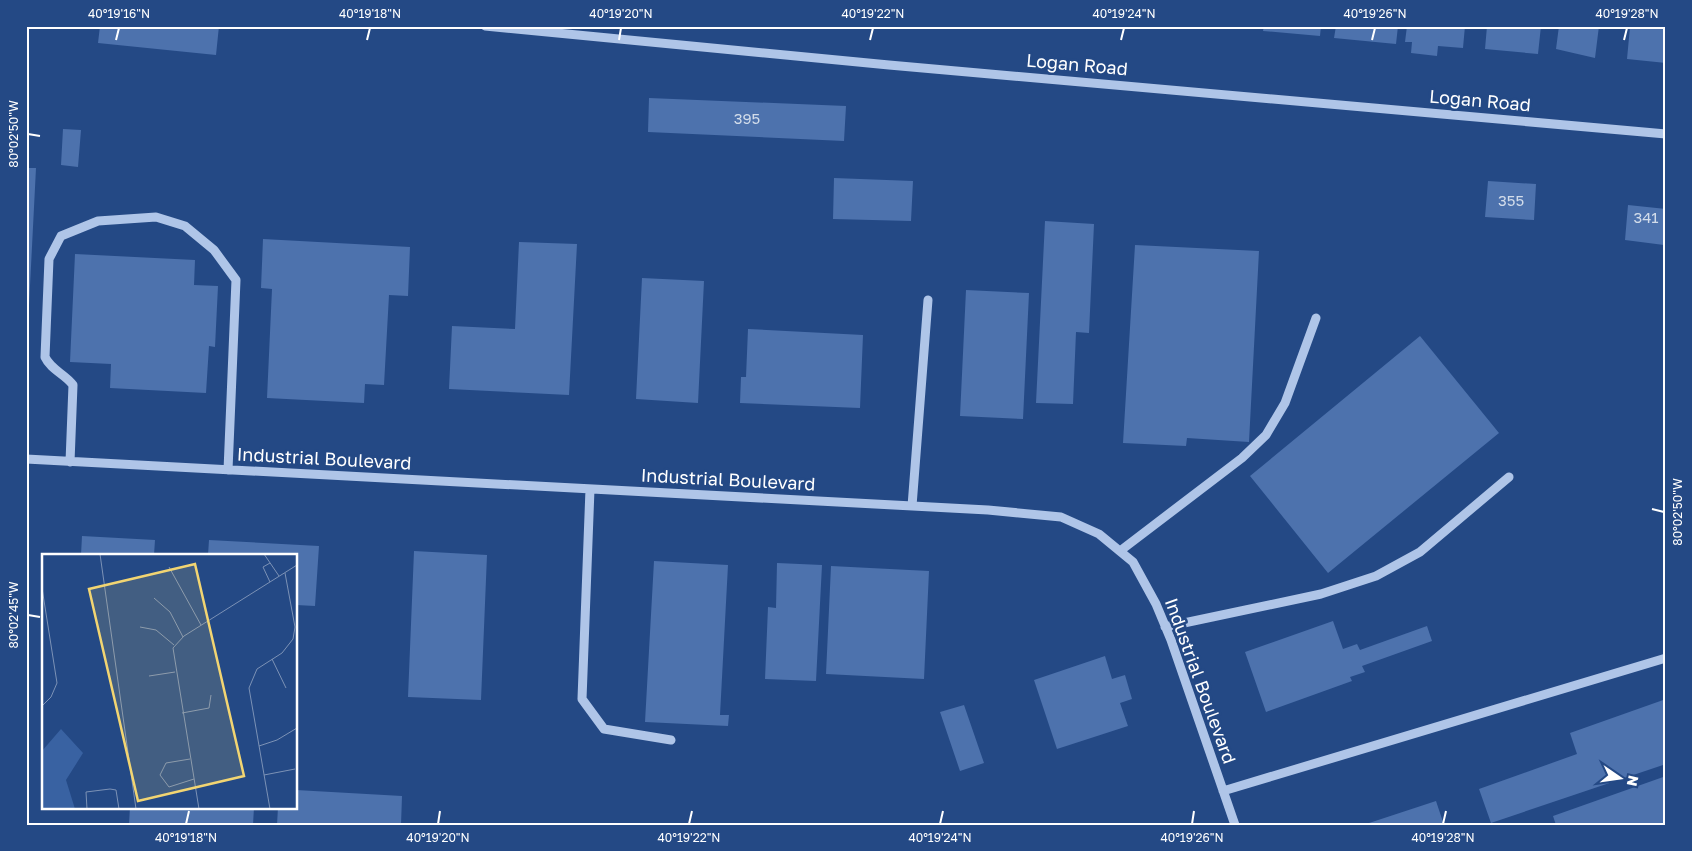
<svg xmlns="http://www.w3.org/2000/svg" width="1692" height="851" font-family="'Golos Text',sans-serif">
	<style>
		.building { fill: #4d72ad }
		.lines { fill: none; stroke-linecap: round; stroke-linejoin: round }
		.minor { stroke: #afc5e8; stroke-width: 9 }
		.ticks { fill: none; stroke: #fff; stroke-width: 2 }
		.labels { text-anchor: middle; stroke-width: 5; stroke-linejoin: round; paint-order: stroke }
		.number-label { font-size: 15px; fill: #d2dcea }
		.street-label { font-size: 18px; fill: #fff; stroke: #244985 }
		.inset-road { fill: none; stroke: #7c92b6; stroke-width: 1 }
		.view { fill: #f2d572; fill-opacity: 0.15; stroke: #f2d572; stroke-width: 2.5 }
		.inset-edge { fill: none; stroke: #fff; stroke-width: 2.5 }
		.neatline { fill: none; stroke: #fff; stroke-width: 2 }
		.ticks-label { font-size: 12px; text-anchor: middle; fill: #fff }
	</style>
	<rect width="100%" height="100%" fill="#244985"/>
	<path class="building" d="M 100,26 L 219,26 L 216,55 L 98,43 Z
		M 1264,26 L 1321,26 L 1320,36 L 1263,31 Z
		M 1336,26 L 1398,26 L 1396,44 L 1334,38 Z
		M 1407,26 L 1465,26 L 1463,48 L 1438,46 L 1437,56 L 1411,53 L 1412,42 L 1405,42 Z
		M 1487,26 L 1541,26 L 1538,54 L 1485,49 Z
		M 1559,26 L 1599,26 L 1595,58 L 1556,49 Z
		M 1634,26 L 1666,26 L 1666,63 L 1627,59 L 1630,27 Z
		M 649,98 L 846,106 L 844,141 L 648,132 Z
		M 63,129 L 81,130 L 78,167 L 61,165 Z
		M 26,168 L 36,168 L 28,325 L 26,325 Z
		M 834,178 L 913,181 L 911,221 L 833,219 Z
		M 1488,181 L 1536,184 L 1534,220 L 1485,217 Z
		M 1628,205 L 1666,209 L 1664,245 L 1625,240 Z
		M 1045,221 L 1094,224 L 1089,333 L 1076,332 L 1073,404 L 1036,403 Z
		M 263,239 L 410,247 L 408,296 L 389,295 L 384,385 L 365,384 L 364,403 L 267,398 L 272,289 L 261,288 Z
		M 519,242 L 577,244 L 569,395 L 449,389 L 452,326 L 515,329 Z
		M 1135,245 L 1259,251 L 1249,442 L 1187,438 L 1186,446 L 1123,443 Z
		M 75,254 L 195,260 L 194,285 L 218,286 L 215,347 L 209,346 L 206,393 L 110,388 L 111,364 L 70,362 Z
		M 642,278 L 704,281 L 698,403 L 636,399 Z
		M 966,290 L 1029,293 L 1023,419 L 960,416 Z
		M 748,329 L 863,335 L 860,408 L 740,403 L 741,377 L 746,377 Z
		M 1420,336 L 1499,433 L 1328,573 L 1250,476 Z
		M 82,536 L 155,540 L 154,555 L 81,555 Z
		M 209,540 L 319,546 L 315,606 L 296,605 L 296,555 L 208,555 Z
		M 414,551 L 487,555 L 481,700 L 408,697 Z
		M 654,561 L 728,565 L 720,715 L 729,715 L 728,726 L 645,722 Z
		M 777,563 L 822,565 L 816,681 L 765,679 L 768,607 L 776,608 Z
		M 831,566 L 929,571 L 924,679 L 826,674 Z
		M 1333,621 L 1343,649 L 1357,644 L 1360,650 L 1427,626 L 1432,641 L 1362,666 L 1365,672 L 1350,677 L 1352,681 L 1266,712 L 1245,652 Z
		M 1105,656 L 1112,679 L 1125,675 L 1132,699 L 1120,703 L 1128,726 L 1057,749 L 1034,680 Z
		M 1666,699 L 1666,764 L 1491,823 L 1479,789 L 1577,754 L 1570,733 Z
		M 964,705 L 984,763 L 960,771 L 940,712 Z
		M 1666,776 L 1666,825 L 1556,825 L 1553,816 Z
		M 296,790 L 402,796 L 401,825 L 277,825 L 278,807 L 296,807 Z
		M 1436,801 L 1444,825 L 1366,825 L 1366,824 Z
		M 130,807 L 254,807 L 253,825 L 129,825 Z"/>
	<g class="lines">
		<path class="minor" d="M 485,26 L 889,65 L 1666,134
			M 26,459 L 988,510 L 1061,517 L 1099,534 L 1133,562 L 1156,604 L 1171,640 L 1235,825
			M 70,462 L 73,385 C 65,374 51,370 45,357 L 49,259 L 61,236 L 98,221 L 156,217 L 185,226 L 214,250 L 236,280 L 228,470
			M 590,489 L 582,699 L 604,729 L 671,740
			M 912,506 L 928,300
			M 1120,551 L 1242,458 L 1266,435 L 1285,403 L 1316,318
			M 1165,627 L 1321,594 L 1376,576 L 1420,552 L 1509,477
			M 1223,791 L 1666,658"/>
	</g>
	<path class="ticks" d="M 116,40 L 119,28M 367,40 L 370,28M 619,40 L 621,28M 870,40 L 873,28M 1121,40 L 1124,28M 1372,40 L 1375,28M 1624,40 L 1627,28M 28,134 L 40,136M 1652,509 L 1664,512M 28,615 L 40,617M 186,824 L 189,811M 438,824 L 440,811M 689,824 L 692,811M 940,824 L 943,811M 1192,824 L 1194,811M 1443,824 L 1446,811"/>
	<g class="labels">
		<g class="number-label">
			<text x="747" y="124">395</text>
			<text x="1511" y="206">355</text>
			<text x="1646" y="223">341</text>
		</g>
		<g class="street-label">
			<text transform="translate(1077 65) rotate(5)" y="6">Logan Road</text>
			<text transform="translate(1480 101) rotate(5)" y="6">Logan Road</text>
			<text transform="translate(324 459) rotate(3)" y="6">Industrial Boulevard</text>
			<text transform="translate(728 480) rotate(3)" y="6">Industrial Boulevard</text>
			<text transform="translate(1200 681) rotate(70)" y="6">Industrial Boulevard</text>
		</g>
	</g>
	<g transform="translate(42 554)">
		<rect width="255" height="255" fill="#244985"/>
		<path d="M 19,175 L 41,199 L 24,226 L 33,255 L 0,255 L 0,197 Z" fill="#3962a2"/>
		<path class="inset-road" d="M 58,0 L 94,255M 222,0 L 237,22M 228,9 L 221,13 L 228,28M 127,13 L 159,71M 0,34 L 15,129 L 9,143 L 0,152M 112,44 L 128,58 L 141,83M 98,73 L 114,76 L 132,91M 230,105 L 244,134M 107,122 L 133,118M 140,159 L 167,154 L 169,141M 217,192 L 235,186 L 255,174M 148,205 L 124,209 L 118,221 L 127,233 L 152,225M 222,221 L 253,215M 45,255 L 44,238 L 68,235 L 74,236 L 77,255M 157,255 L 131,94 L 142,82 L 255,11M 228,255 L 207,134 L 215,115 L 240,99 L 251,85 L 253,73 L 243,19"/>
		<path class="view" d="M 153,10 L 202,222 L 96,247 L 47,35 Z"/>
		<rect width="255" height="255" class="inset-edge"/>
	</g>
	<rect width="1692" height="851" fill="none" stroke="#244985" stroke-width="55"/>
	<g transform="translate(1620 778) rotate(103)" stroke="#244985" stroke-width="4" paint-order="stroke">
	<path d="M0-4L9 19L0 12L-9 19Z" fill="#ffffff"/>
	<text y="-8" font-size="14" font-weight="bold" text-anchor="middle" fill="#ffffff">N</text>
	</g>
	<rect x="28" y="28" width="1636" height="796" class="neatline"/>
	<g class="ticks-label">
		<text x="119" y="18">40°19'16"N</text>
		<text x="370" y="18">40°19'18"N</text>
		<text x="621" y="18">40°19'20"N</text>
		<text x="873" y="18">40°19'22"N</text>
		<text x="1124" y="18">40°19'24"N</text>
		<text x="1375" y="18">40°19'26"N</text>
		<text x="1627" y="18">40°19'28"N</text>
		<text transform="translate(14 134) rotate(-90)" y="4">80°02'50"W</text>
		<text transform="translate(1678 512) rotate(-90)" y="4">80°02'50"W</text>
		<text transform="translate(14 615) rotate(-90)" y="4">80°02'45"W</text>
		<text x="186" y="842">40°19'18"N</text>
		<text x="438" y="842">40°19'20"N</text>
		<text x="689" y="842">40°19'22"N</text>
		<text x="940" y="842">40°19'24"N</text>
		<text x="1192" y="842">40°19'26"N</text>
		<text x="1443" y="842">40°19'28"N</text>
	</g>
</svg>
